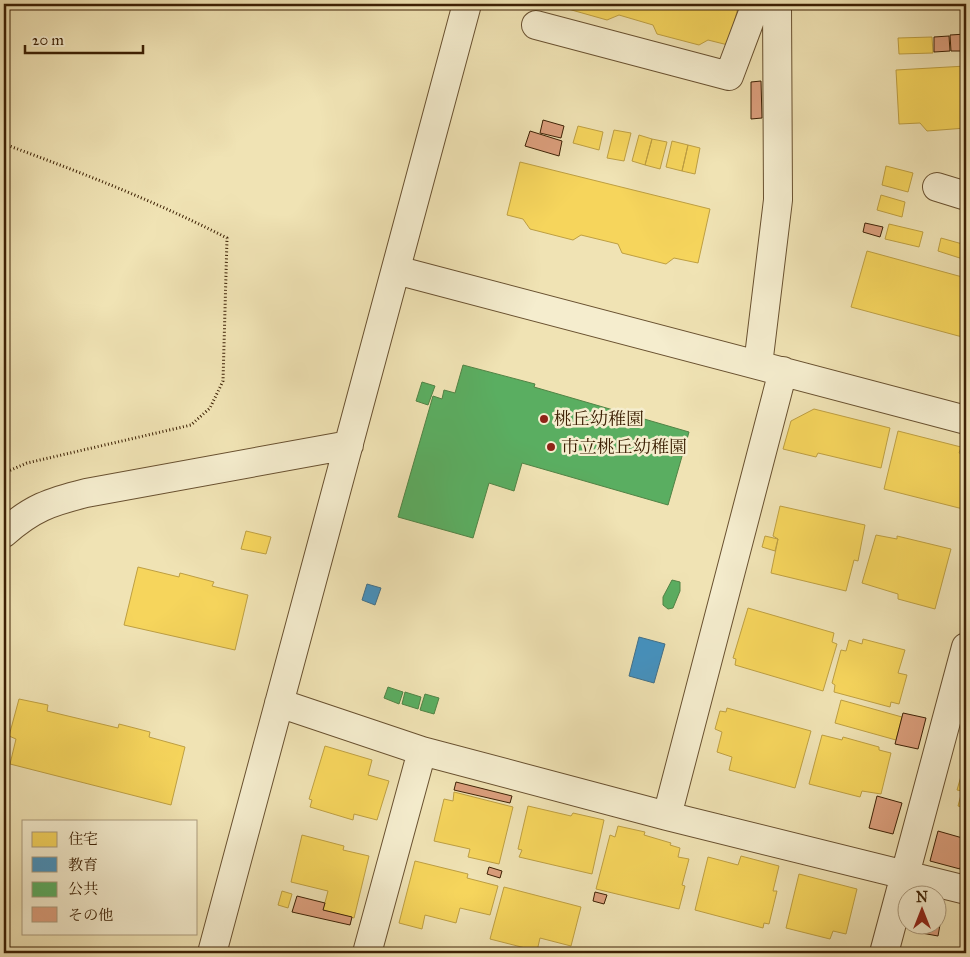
<svg xmlns="http://www.w3.org/2000/svg" width="970" height="957" font-family="'IM FELL Great Primer','Noto Serif JP',serif">
	<style>
		.homes { fill: #f6d55c; stroke: #be9f42 }
		.schools { fill: #4393c3; stroke: #41708a }
		.public { fill: #5aae61; stroke: #518345 }
		.building { fill: #dc9f7d; stroke: #3c2004 }
		.lines { fill: none; stroke-linecap: round; stroke-linejoin: round }
		.minor-casing { stroke: #695130; stroke-width: 30 }
		.path { stroke: #3c2004; stroke-width: 3; stroke-dasharray: 1 2.5; stroke-linecap: butt }
		.minor { stroke: #f5edce; stroke-width: 28 }
		.poi-dot { fill: #8f2418; stroke: #f5edce; stroke-width: 2 }
		.labels { text-anchor: middle; stroke-width: 5; stroke-linejoin: round; paint-order: stroke }
		.poi-label { font-size: 18px; fill: #3c2004; stroke: #f5edce; text-anchor: start }
	</style>
	<rect width="100%" height="100%" fill="#f0e3b4"/>
	<filter id="stains"><feTurbulence type="fractalNoise" baseFrequency=".004" numOctaves="4"/><feColorMatrix values="0 0 0 0 .2 0 0 0 0 .09 0 0 0 0 .02 0 0 0 .5 -.17"/></filter>
	<radialGradient id="worn" r=".72"><stop offset=".6" stop-color="#630" stop-opacity="0"/><stop offset="1" stop-color="#630" stop-opacity=".3"/></radialGradient>
	<path class="homes" d="M 565,4 L 739,4 L 728,45 L 708,40 L 699,45 L 657,34 L 653,25 L 619,15 L 607,20 L 568,9 Z
		M 932,37 L 933,53 L 899,54 L 898,38 Z
		M 966,66 L 966,128 L 927,131 L 920,123 L 899,124 L 896,70 Z
		M 578,126 L 603,132 L 599,150 L 573,143 Z
		M 614,130 L 631,133 L 624,161 L 607,158 Z
		M 639,135 L 652,139 L 645,165 L 632,161 Z
		M 652,139 L 667,142 L 660,169 L 645,165 Z
		M 672,141 L 688,145 L 682,171 L 666,167 Z
		M 688,145 L 700,148 L 695,174 L 682,171 Z
		M 520,162 L 710,209 L 698,263 L 674,258 L 666,264 L 622,253 L 618,244 L 581,235 L 573,240 L 530,229 L 523,219 L 507,215 Z
		M 886,166 L 913,173 L 908,192 L 882,185 Z
		M 881,195 L 905,202 L 902,217 L 877,210 Z
		M 889,224 L 923,232 L 919,247 L 885,239 Z
		M 941,238 L 966,245 L 966,260 L 938,251 Z
		M 867,251 L 966,278 L 966,338 L 851,307 Z
		M 814,409 L 890,428 L 881,468 L 818,453 L 816,457 L 783,449 L 791,421 Z
		M 898,431 L 961,447 L 959,453 L 966,455 L 966,498 L 963,509 L 884,489 Z
		M 780,506 L 865,525 L 858,561 L 854,560 L 846,591 L 771,573 L 778,539 L 773,536 Z
		M 246,531 L 271,537 L 266,554 L 241,549 Z
		M 876,535 L 897,539 L 897,536 L 951,549 L 935,609 L 898,599 L 898,594 L 862,583 Z
		M 765,536 L 778,539 L 775,551 L 762,547 Z
		M 138,567 L 179,577 L 180,573 L 214,582 L 212,586 L 248,595 L 235,650 L 124,625 Z
		M 748,608 L 834,633 L 832,642 L 837,644 L 823,691 L 735,665 L 736,659 L 733,658 Z
		M 863,639 L 905,650 L 898,673 L 907,675 L 899,704 L 891,702 L 890,707 L 834,692 L 835,685 L 832,683 L 841,650 L 846,651 L 849,640 L 862,644 Z
		M 19,699 L 48,705 L 47,711 L 118,728 L 119,724 L 150,732 L 149,737 L 185,747 L 171,805 L 10,764 L 16,739 L 9,736 Z
		M 841,700 L 902,717 L 896,740 L 835,723 Z
		M 727,708 L 811,731 L 795,788 L 729,770 L 732,757 L 717,752 L 722,732 L 715,729 L 720,711 L 726,712 Z
		M 822,735 L 842,740 L 843,737 L 879,747 L 879,750 L 891,753 L 881,794 L 862,791 L 860,797 L 809,784 Z
		M 325,746 L 372,760 L 368,775 L 389,781 L 377,820 L 354,814 L 353,820 L 310,807 L 312,800 L 309,799 Z
		M 966,759 L 966,808 L 958,806 L 962,791 L 957,790 Z
		M 454,792 L 513,807 L 499,864 L 468,857 L 470,849 L 434,841 L 444,799 L 453,801 Z
		M 528,806 L 571,816 L 573,813 L 604,820 L 592,874 L 519,857 L 522,850 L 518,849 Z
		M 618,826 L 645,832 L 644,835 L 671,843 L 670,845 L 680,848 L 678,857 L 689,859 L 682,885 L 685,886 L 679,909 L 596,889 L 610,835 L 615,837 Z
		M 302,835 L 344,846 L 343,850 L 369,856 L 354,918 L 323,910 L 328,891 L 291,882 Z
		M 741,856 L 779,866 L 773,891 L 777,891 L 769,924 L 764,923 L 763,928 L 695,910 L 708,857 L 738,865 Z
		M 415,861 L 468,874 L 467,878 L 498,886 L 490,915 L 460,908 L 456,923 L 425,915 L 422,929 L 399,923 Z
		M 799,874 L 857,889 L 846,934 L 833,931 L 830,939 L 786,928 Z
		M 504,887 L 581,907 L 571,946 L 540,938 L 537,951 L 490,939 Z
		M 282,891 L 292,894 L 288,908 L 278,905 Z"/>
	<path class="schools" d="M 367,584 L 381,588 L 375,605 L 362,600 Z
		M 639,637 L 665,644 L 654,683 L 629,676 Z"/>
	<path class="public" d="M 463,365 L 535,384 L 534,387 L 689,432 L 668,505 L 522,463 L 514,491 L 489,483 L 473,538 L 398,517 L 433,396 L 442,399 L 444,390 L 455,393 Z
		M 422,382 L 435,386 L 428,405 L 416,401 Z
		M 672,580 L 680,582 L 680,591 L 673,608 L 668,609 L 663,605 L 663,597 Z
		M 388,687 L 403,692 L 399,704 L 384,698 Z
		M 405,692 L 421,697 L 418,709 L 402,704 Z
		M 425,694 L 439,698 L 434,714 L 420,710 Z"/>
	<path class="building" d="M 966,34 L 966,51 L 951,51 L 950,35 Z
		M 949,36 L 950,51 L 934,52 L 934,37 Z
		M 761,81 L 762,118 L 751,119 L 751,82 Z
		M 543,120 L 564,126 L 561,138 L 540,133 Z
		M 530,131 L 562,141 L 559,156 L 525,146 Z
		M 865,223 L 883,227 L 880,237 L 863,232 Z
		M 903,713 L 926,718 L 918,749 L 895,744 Z
		M 456,782 L 512,796 L 510,803 L 454,790 Z
		M 877,796 L 902,803 L 893,834 L 869,828 Z
		M 938,831 L 966,839 L 960,869 L 930,861 Z
		M 489,867 L 502,871 L 500,878 L 487,874 Z
		M 595,892 L 607,895 L 604,904 L 593,901 Z
		M 297,896 L 325,903 L 323,910 L 352,917 L 350,925 L 292,912 Z
		M 938,907 L 943,908 L 938,936 L 916,932 L 917,924 L 938,924 Z"/>
	<g class="lines">
		<g class="minor-casing">
			<path id="minor" d="M 536,25 L 729,76 L 756,4
				M 937,187 L 966,196
				M 396,270 L 966,420
				M 758,365 L 778,200 L 777,4
				M 4,533 C 32,508 50,502 86,493 L 349,445
				M 279,703 L 422,751 L 667,816 L 966,890
				M 667,816 L 783,371
				M 212,953 L 467,4
				M 367,953 L 422,751
				M 884,953 L 966,647"/>
		</g>
		<path class="path" d="M 4,144 C 80,172 155,201 227,238 L 223,381 L 210,408 L 191,425 L 27,463 L 4,473"/>
		<use href="#minor" class="minor"/>
	</g>
	<g class="poi-dot">
		<circle cx="544" cy="419" r="5"/>
		<circle cx="551" cy="447" r="5"/>
	</g>
	<g class="labels">
		<g class="poi-label">
			<text x="554" y="425">桃丘幼稚園</text>
			<text x="561" y="453">市立桃丘幼稚園</text>
		</g>
	</g>
	<rect width="970" height="957" fill="none" stroke="#f0e3b4" stroke-width="20"/>
	<rect x="5" y="5" width="960" height="947" fill="none" stroke="#3c2004" stroke-width="2.5"/>
	<rect x="10" y="10" width="950" height="937" fill="none" stroke="#3c2004"/>
	<rect x="22" y="820" width="175" height="115" fill="#f5edce" stroke="#ab9b7d"/>
	<rect x="32" y="832" width="25" height="15" fill="#f6d55c" stroke="#ab9b7d"/>
	<text x="68" y="844" font-size="15" fill="#3c2004">住宅</text>
	<rect x="32" y="857" width="25" height="15" fill="#4393c3" stroke="#ab9b7d"/>
	<text x="68" y="870" font-size="15" fill="#3c2004">教育</text>
	<rect x="32" y="882" width="25" height="15" fill="#5aae61" stroke="#ab9b7d"/>
	<text x="68" y="894" font-size="15" fill="#3c2004">公共</text>
	<rect x="32" y="907" width="25" height="15" fill="#dc9f7d" stroke="#ab9b7d"/>
	<text x="68" y="920" font-size="15" fill="#3c2004">その他</text>
	<g transform="translate(922 910)"><circle r="24" fill="#f5edce" stroke="#ab9b7d"/>
	<path d="M0-4L9 19L0 12L-9 19Z" fill="#8f2418"/>
	<text y="-8" font-size="14" font-weight="bold" text-anchor="middle" fill="#3c2004">N</text>
	</g>
	<path d="M25 45v8h118v-8" fill="none" stroke="#3c2004" stroke-width="2.5"/>
	<text x="32" y="45" font-size="15" fill="#3c2004" stroke="#f5edce" stroke-width="4" paint-order="stroke">20 m</text>
	<rect width="100%" height="100%" filter="url(#stains)"/>
	<rect width="100%" height="100%" fill="url(#worn)"/>
</svg>
